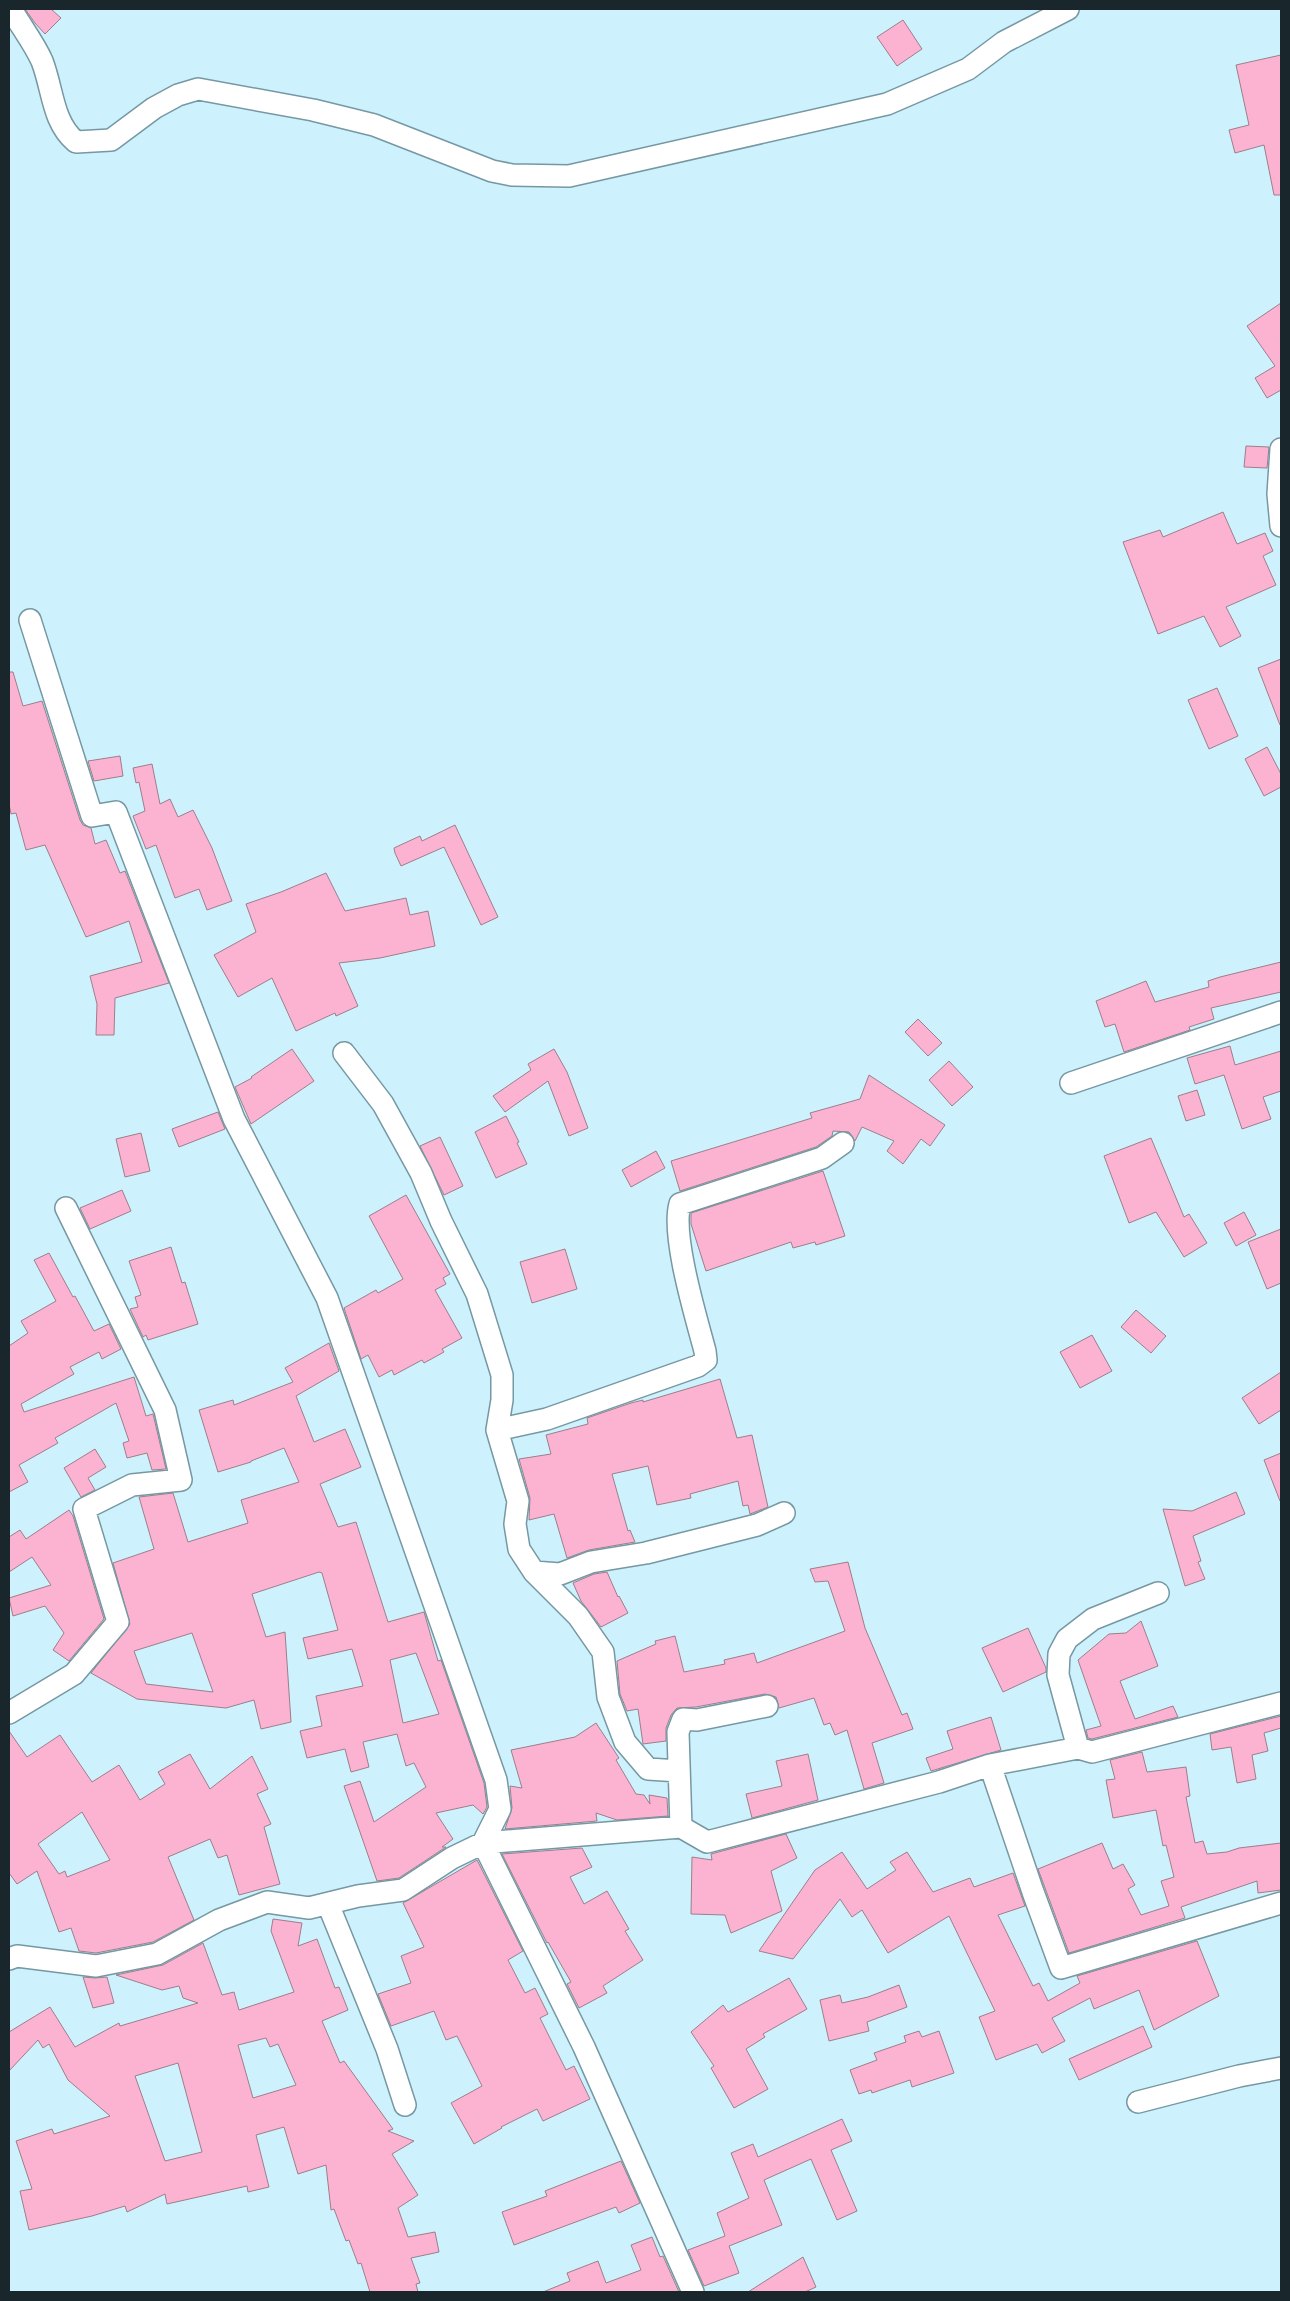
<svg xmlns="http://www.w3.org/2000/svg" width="1290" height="2301" font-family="'Nunito Sans',sans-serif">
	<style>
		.building { fill: #fcb3d1; stroke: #9d7e8a; fill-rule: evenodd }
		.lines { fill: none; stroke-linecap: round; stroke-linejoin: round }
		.minor-casing { stroke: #7598a3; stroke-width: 24 }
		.minor { stroke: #fff; stroke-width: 21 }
	</style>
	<rect width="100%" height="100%" fill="#cdf2fd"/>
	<path class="building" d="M 25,9 L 51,9 L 61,18 L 45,34 L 35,23 Z
		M 903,20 L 922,49 L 897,66 L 877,37 Z
		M 1281,55 L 1281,195 L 1274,195 L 1264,145 L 1235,153 L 1229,130 L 1249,125 L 1236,65 Z
		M 1281,303 L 1281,390 L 1267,398 L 1255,378 L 1275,366 L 1247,326 Z
		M 1246,446 L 1269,447 L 1267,468 L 1244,467 Z
		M 1223,512 L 1237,544 L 1265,533 L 1273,551 L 1263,556 L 1276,585 L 1226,607 L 1241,636 L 1220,647 L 1204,616 L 1158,634 L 1123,542 L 1160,530 L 1163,537 Z
		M 1281,659 L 1281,725 L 1280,725 L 1258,668 Z
		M 9,672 L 13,672 L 23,706 L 42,701 L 80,820 L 83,825 L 91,828 L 95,844 L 106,840 L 120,873 L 125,871 L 169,983 L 115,998 L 114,1035 L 96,1035 L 97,1004 L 90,976 L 142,962 L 129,921 L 86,937 L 45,845 L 26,850 L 16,813 L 11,814 L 9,804 Z
		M 1217,688 L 1238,736 L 1209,749 L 1188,700 Z
		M 1267,747 L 1281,774 L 1281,787 L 1264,796 L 1245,759 Z
		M 120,756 L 123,776 L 94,781 L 88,761 Z
		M 152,764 L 160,804 L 170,799 L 178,817 L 193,810 L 212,848 L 232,901 L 207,910 L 199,889 L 175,898 L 156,845 L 146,849 L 133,816 L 145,811 L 139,782 L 136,783 L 133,768 Z
		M 455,825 L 498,917 L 481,925 L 444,847 L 401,866 L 395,853 L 394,848 L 420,836 L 422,841 Z
		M 326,873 L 345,911 L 406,898 L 410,915 L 428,911 L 435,946 L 380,958 L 339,963 L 358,1006 L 336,1016 L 335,1013 L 296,1031 L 272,978 L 238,997 L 214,955 L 256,932 L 246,904 L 281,892 Z
		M 1281,962 L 1281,992 L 1211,1008 L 1214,1019 L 1189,1027 L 1190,1030 L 1124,1052 L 1115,1024 L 1105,1027 L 1096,1001 L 1146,981 L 1155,1002 L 1209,987 L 1208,981 L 1220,977 Z
		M 918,1019 L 942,1043 L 928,1056 L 905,1032 Z
		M 1230,1046 L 1235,1065 L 1281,1051 L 1281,1091 L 1263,1097 L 1271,1119 L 1242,1129 L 1224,1075 L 1195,1084 L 1187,1058 Z
		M 292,1049 L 314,1081 L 251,1124 L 235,1087 L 252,1078 L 251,1077 Z
		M 554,1049 L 567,1072 L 588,1128 L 569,1136 L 548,1081 L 505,1112 L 493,1096 L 531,1070 L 528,1064 Z
		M 949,1061 L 973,1087 L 952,1106 L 929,1080 Z
		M 869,1075 L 945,1125 L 930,1146 L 921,1139 L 903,1164 L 887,1151 L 894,1141 L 862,1127 L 855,1141 L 849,1132 L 833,1131 L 832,1136 L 816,1147 L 680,1191 L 671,1161 L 812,1118 L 810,1113 L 860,1099 Z
		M 1197,1090 L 1205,1115 L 1186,1121 L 1178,1096 Z
		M 218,1112 L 225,1129 L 179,1147 L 172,1129 Z
		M 506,1116 L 519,1142 L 517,1143 L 527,1164 L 496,1178 L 475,1132 Z
		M 141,1133 L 150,1171 L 125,1177 L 116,1139 Z
		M 440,1137 L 463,1186 L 444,1195 L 420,1146 Z
		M 1151,1138 L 1184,1217 L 1189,1214 L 1207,1243 L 1184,1257 L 1156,1212 L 1129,1223 L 1104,1156 Z
		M 656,1151 L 665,1168 L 631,1187 L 622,1170 Z
		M 823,1171 L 845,1236 L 816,1245 L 815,1242 L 793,1248 L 791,1242 L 706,1271 L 691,1224 L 691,1213 Z
		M 122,1190 L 131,1211 L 90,1229 L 80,1208 Z
		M 406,1195 L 450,1274 L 443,1278 L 446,1284 L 435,1290 L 462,1338 L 442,1349 L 444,1352 L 424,1363 L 422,1360 L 394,1375 L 392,1370 L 379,1377 L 368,1355 L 361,1359 L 344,1308 L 376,1290 L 378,1293 L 403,1279 L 369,1216 Z
		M 1244,1212 L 1256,1235 L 1236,1246 L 1224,1223 Z
		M 1281,1229 L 1281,1283 L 1267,1289 L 1248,1242 Z
		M 171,1247 L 182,1283 L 185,1282 L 198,1324 L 148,1340 L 146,1335 L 143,1337 L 130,1309 L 138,1307 L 135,1297 L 141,1295 L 129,1261 Z
		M 565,1249 L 577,1289 L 532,1303 L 520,1262 Z
		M 49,1253 L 73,1297 L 75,1296 L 94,1331 L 109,1324 L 121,1349 L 102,1359 L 99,1352 L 70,1367 L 74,1374 L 21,1404 L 24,1412 L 134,1377 L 146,1416 L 153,1414 L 166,1469 L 152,1470 L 147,1453 L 127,1458 L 123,1443 L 129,1441 L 116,1403 L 55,1438 L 58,1443 L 19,1465 L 28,1482 L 9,1492 L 9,1346 L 28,1333 L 21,1321 L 56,1301 L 34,1260 Z
		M 1136,1310 L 1166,1336 L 1151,1353 L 1121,1327 Z
		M 1092,1335 L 1112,1371 L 1080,1388 L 1060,1352 Z
		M 329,1343 L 339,1371 L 296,1396 L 314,1442 L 345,1429 L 361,1467 L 320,1484 L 338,1527 L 356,1522 L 388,1622 L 424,1612 L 438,1661 L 441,1660 L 484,1783 L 487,1807 L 483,1814 L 473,1805 L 436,1813 L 453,1839 L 442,1847 L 446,1847 L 399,1878 L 377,1881 L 344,1786 L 360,1781 L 374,1822 L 426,1787 L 414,1763 L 406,1766 L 397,1734 L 363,1742 L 369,1767 L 351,1772 L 345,1749 L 307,1758 L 300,1731 L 322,1726 L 316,1696 L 363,1686 L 352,1649 L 308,1659 L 303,1638 L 338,1630 L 322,1573 L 319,1572 L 252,1594 L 266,1637 L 285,1632 L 291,1722 L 261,1729 L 254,1700 L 226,1708 L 137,1699 L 91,1673 L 130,1624 L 113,1563 L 154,1549 L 139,1497 L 173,1493 L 188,1542 L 248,1523 L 241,1500 L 299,1482 L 284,1448 L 251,1461 L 251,1462 L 218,1472 L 199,1410 L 233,1400 L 234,1405 L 293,1382 L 285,1368 ZM 192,1633 L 213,1692 L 146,1684 L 134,1651 ZM 416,1653 L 439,1714 L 403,1723 L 390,1660 Z
		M 1281,1372 L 1281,1410 L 1259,1424 L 1242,1398 Z
		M 720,1379 L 737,1438 L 752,1435 L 768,1507 L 750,1514 L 748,1505 L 743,1506 L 738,1481 L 690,1494 L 691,1498 L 657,1505 L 648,1466 L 612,1474 L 628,1531 L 630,1530 L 635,1542 L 589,1550 L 567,1558 L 554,1514 L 529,1520 L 530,1498 L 519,1459 L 551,1454 L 546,1435 L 588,1424 L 587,1418 L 631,1403 L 643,1400 L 643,1402 Z
		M 95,1449 L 106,1467 L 88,1478 L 95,1490 L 81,1497 L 64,1468 Z
		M 1281,1453 L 1281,1500 L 1280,1501 L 1264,1460 Z
		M 1236,1492 L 1245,1514 L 1193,1536 L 1201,1561 L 1198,1562 L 1205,1579 L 1185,1586 L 1163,1509 L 1192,1511 Z
		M 69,1510 L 73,1516 L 104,1619 L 69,1661 L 53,1650 L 64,1633 L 45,1606 L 13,1616 L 9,1598 L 51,1585 L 32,1557 L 9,1572 L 9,1537 L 20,1530 L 26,1539 Z
		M 848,1562 L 865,1628 L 902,1715 L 907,1713 L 913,1729 L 872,1743 L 884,1783 L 864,1789 L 847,1730 L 835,1735 L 830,1723 L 824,1725 L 814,1698 L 779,1708 L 776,1697 L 765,1694 L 696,1707 L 677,1708 L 671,1715 L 666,1728 L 666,1741 L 643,1744 L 638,1709 L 627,1711 L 620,1694 L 617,1661 L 656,1644 L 655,1641 L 675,1636 L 684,1672 L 725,1664 L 724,1660 L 754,1653 L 757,1663 L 845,1631 L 828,1581 L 815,1582 L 810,1569 Z
		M 607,1572 L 618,1597 L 619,1596 L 628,1613 L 601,1627 L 581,1601 L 573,1583 L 594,1574 Z
		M 1141,1621 L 1158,1666 L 1120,1681 L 1135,1719 L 1173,1706 L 1178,1717 L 1092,1739 L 1088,1738 L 1086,1730 L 1101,1726 L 1078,1660 L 1109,1634 L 1126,1633 Z
		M 1028,1628 L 1046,1668 L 1046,1672 L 1003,1692 L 982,1648 Z
		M 1281,1716 L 1281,1728 L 1264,1733 L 1268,1751 L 1252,1755 L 1256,1779 L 1237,1783 L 1231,1747 L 1212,1750 L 1210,1734 Z
		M 991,1717 L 1001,1750 L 931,1771 L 926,1758 L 953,1749 L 947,1731 Z
		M 596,1723 L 619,1758 L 616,1760 L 636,1794 L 644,1795 L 650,1804 L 649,1795 L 667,1798 L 668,1816 L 617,1820 L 596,1813 L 597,1821 L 505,1829 L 512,1808 L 510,1786 L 522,1788 L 511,1750 L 575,1737 Z
		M 9,1731 L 27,1757 L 60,1735 L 92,1782 L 119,1765 L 140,1800 L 165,1784 L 158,1772 L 190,1754 L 210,1789 L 252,1756 L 268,1789 L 257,1794 L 271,1824 L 264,1827 L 280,1884 L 239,1895 L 227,1855 L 218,1858 L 210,1839 L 168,1857 L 194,1920 L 153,1942 L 96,1953 L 79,1951 L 71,1928 L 59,1932 L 37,1871 L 17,1884 L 9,1873 ZM 82,1812 L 110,1860 L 67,1877 L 65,1871 L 59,1874 L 38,1844 Z
		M 1142,1752 L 1147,1772 L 1186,1767 L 1190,1796 L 1186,1797 L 1195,1843 L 1203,1841 L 1207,1854 L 1227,1852 L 1239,1848 L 1281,1843 L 1281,1890 L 1258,1893 L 1257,1881 L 1181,1907 L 1185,1918 L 1069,1953 L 1038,1869 L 1102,1843 L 1113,1869 L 1123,1864 L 1135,1885 L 1128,1889 L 1141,1915 L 1169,1906 L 1161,1881 L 1174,1877 L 1166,1845 L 1163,1846 L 1156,1810 L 1113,1818 L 1106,1780 L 1115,1779 L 1110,1760 Z
		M 808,1754 L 818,1800 L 752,1818 L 746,1794 L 782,1786 L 776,1761 Z
		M 786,1834 L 797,1858 L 771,1871 L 782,1911 L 731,1933 L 725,1915 L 691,1914 L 692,1857 L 712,1860 L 711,1854 Z
		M 582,1848 L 592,1867 L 570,1877 L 584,1904 L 607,1891 L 629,1929 L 625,1931 L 643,1960 L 603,1986 L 607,1993 L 579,2008 L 567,1984 L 571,1982 L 548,1942 L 547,1943 L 502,1854 Z
		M 842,1852 L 867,1889 L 896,1870 L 890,1862 L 907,1852 L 933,1892 L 970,1878 L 974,1887 L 1013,1873 L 1025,1906 L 998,1915 L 1033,1986 L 1039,1983 L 1048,2001 L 1080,1983 L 1077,1976 L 1197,1941 L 1219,1996 L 1154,2030 L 1139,1990 L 1094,2009 L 1090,1998 L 1052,2018 L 1065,2041 L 1042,2053 L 1037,2044 L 996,2060 L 979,2017 L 995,2011 L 949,1916 L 888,1953 L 862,1910 L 852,1917 L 840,1899 L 793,1959 L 759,1951 L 815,1870 Z
		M 477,1860 L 523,1951 L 508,1960 L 525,1993 L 535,1988 L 548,2014 L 540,2018 L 566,2070 L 574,2066 L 590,2099 L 543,2121 L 537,2109 L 501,2127 L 502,2128 L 474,2144 L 451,2103 L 482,2086 L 457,2036 L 446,2040 L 434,2011 L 391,2026 L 378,1994 L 411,1983 L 401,1956 L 424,1947 L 403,1903 Z
		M 273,1919 L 302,1923 L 298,1946 L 317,1939 L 335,1988 L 339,1987 L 348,2010 L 322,2021 L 340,2063 L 344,2061 L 393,2129 L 388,2131 L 414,2141 L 392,2154 L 418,2195 L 398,2208 L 408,2237 L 435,2232 L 439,2252 L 411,2258 L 420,2283 L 416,2284 L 418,2292 L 370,2292 L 361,2263 L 358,2264 L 349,2240 L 346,2241 L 334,2209 L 331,2210 L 326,2165 L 298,2174 L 284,2127 L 256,2135 L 269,2187 L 248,2192 L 247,2186 L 167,2204 L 165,2194 L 127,2212 L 125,2206 L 92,2216 L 29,2230 L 20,2191 L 32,2189 L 16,2141 L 52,2129 L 54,2134 L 110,2116 L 68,2080 L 49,2044 L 43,2048 L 38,2040 L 9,2071 L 9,2032 L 50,2007 L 75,2047 L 119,2023 L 120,2026 L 198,2003 L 183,1998 L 179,1986 L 162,1990 L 116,1975 L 163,1965 L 203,1943 L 222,1995 L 234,1992 L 239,2010 L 294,1992 L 271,1931 ZM 266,2038 L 270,2047 L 278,2044 L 296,2085 L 253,2098 L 238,2045 ZM 178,2063 L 202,2152 L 165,2161 L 135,2076 Z
		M 83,1977 L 95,1978 L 107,1977 L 114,2003 L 93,2008 Z
		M 789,1978 L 807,2009 L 763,2034 L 765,2037 L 746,2049 L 768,2089 L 734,2108 L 711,2068 L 714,2066 L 691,2032 L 723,2005 L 728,2012 Z
		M 899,1985 L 907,2007 L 867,2022 L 869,2031 L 829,2041 L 820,2000 L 840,1995 L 842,2003 L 868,1997 Z
		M 1143,2026 L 1152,2047 L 1079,2080 L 1069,2059 Z
		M 919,2031 L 922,2037 L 939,2031 L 954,2073 L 912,2087 L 910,2080 L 872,2093 L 871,2090 L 859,2094 L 850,2070 L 877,2060 L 874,2053 L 906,2042 L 904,2036 Z
		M 842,2119 L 852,2141 L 831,2150 L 857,2211 L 837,2220 L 811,2159 L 764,2180 L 782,2225 L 729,2246 L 739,2273 L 704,2286 L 688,2250 L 725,2236 L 717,2213 L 749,2198 L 731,2153 L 753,2144 L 758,2157 Z
		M 621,2161 L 640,2203 L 619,2213 L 616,2207 L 514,2245 L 502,2212 L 547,2196 L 545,2191 Z
		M 652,2237 L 660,2257 L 663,2256 L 679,2292 L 543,2292 L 570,2281 L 567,2273 L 598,2261 L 606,2283 L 641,2270 L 631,2245 Z
		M 803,2257 L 816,2287 L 805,2292 L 748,2292 Z"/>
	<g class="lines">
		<g class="minor-casing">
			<path id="minor" d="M 9,10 L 14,14 C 23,29 35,45 42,61 C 53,89 52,122 76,142 L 111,140 L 154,108 L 178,95 L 198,89 L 313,110 L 374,125 L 492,171 L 512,175 L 569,176 L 887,104 L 968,69 L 1004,42 L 1068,9
				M 1281,449 L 1278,494 L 1281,526
				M 30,620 L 92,816 L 116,812 L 234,1119 L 327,1298 L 496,1780 L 500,1809 L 483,1843 L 584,2047 L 693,2292
				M 344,1053 L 383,1104 L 421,1173 L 441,1221 L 477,1294 L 502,1375 L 502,1400 L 497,1430 L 518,1501 L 515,1524 L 519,1549 L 534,1572 L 578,1616 L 603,1652 L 608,1697 L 625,1742 L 648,1769 L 679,1771
				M 1071,1083 L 1281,1012
				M 497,1430 L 547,1419 L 698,1366 L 706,1360 L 705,1351 C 696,1317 671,1235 680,1204 L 822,1158 L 843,1143
				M 534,1572 L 560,1574 L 591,1562 L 646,1553 L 757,1525 L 784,1513
				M 9,1713 L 74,1674 L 118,1622 L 84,1509 L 132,1485 L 181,1480 L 165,1410 L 66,1208
				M 1078,1748 L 1058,1675 L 1059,1654 L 1067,1639 L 1093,1619 L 1158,1593
				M 990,1765 L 1033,1892 L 1061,1968 L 1281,1903
				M 681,1827 L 678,1732 L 683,1719 L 697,1720 L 767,1706
				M 328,1904 L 387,2049 L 405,2105
				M 9,1959 L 17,1956 L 96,1966 L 157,1954 L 219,1920 L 267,1902 L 309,1908 L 358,1896 L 403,1890 L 452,1858 L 483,1843 L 681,1827 L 707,1842 L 939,1782 L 990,1765 L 1078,1748 L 1092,1752 L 1281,1703
				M 1138,2102 L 1239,2076 L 1281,2068"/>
		</g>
		<use href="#minor" class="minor"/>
	</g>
	<rect width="1290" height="2301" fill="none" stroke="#19272c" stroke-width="20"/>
</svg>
